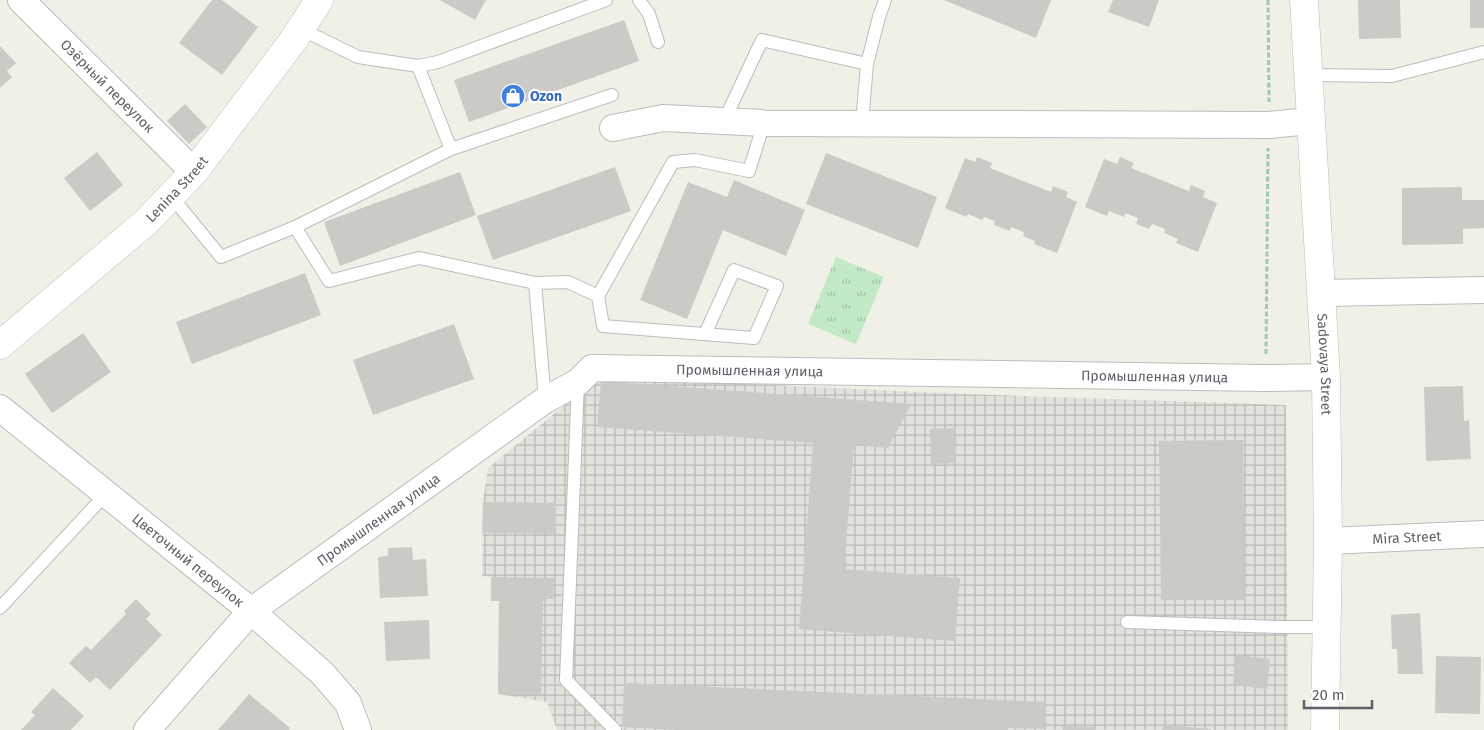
<svg xmlns="http://www.w3.org/2000/svg" width="1484" height="730" font-family="'Fira Sans',sans-serif">
	<style>
		.industrial { fill: url(#industrial-grid) }
		.grass { fill: url(#grass-tufts) }
		.building { fill: #cccac4 }
		.lines { fill: none; stroke-linecap: round; stroke-linejoin: round }
		.lane-casing { stroke: #b9bcc1; stroke-width: 14 }
		.street-casing { stroke: #b9bcc1; stroke-width: 28 }
		.secondary-casing { stroke: #babdc3; stroke-width: 29 }
		.path { stroke: #9bcbad; stroke-width: 3; stroke-dasharray: 5 2.5; stroke-linecap: butt }
		.lane { stroke: #fff; stroke-width: 12 }
		.street { stroke: #fff; stroke-width: 26 }
		.secondary { stroke: #fff; stroke-width: 28 }
		.labels { text-anchor: middle; stroke-width: 4.5; stroke-linejoin: round; paint-order: stroke }
		.street-label { font-size: 14px; fill: #5e6268; stroke: #fff }
		.shop-label { font-size: 14px; font-weight: bold; fill: #366cbe; stroke: #fff; text-anchor: start }
	</style>
	<defs>
		<pattern id="industrial-grid" width="8" height="8" patternUnits="userSpaceOnUse" patternTransform="scale(1.25)"><rect width="8" height="8" fill="#e2e1db"/><path d="M0 4h8M4 0v8" fill="none" stroke="#babab5"/></pattern>
		<pattern id="grass-tufts" width="24" height="20" patternUnits="userSpaceOnUse" patternTransform="scale(1.25)"><rect width="24" height="20" fill="#c2eac6"/><path d="M3 7l-1-3M5 7V3M7 7l1-3M15 17l-1-3M17 17v-4M19 17l1-3" fill="none" stroke="#a1c1a5"/></pattern>
	</defs>
	<rect width="100%" height="100%" fill="#f1f0e7"/>
	<path class="industrial" d="M 603,377 L 964,394 L 1286,405 L 1288,730 L 557,730 L 547,702 L 498,694 L 499,601 L 491,601 L 491,577 L 482,576 L 483,502 L 488,468 L 593,382 Z"/>
	<path class="grass" d="M 836,257 L 884,277 L 856,344 L 808,324 Z"/>
	<path class="building" d="M 212,0 L 222,0 L 258,27 L 222,75 L 179,43 Z
		M 440,0 L 486,0 L 475,20 Z
		M 944,0 L 1051,0 L 1036,38 Z
		M 1113,0 L 1159,0 L 1149,27 L 1108,12 Z
		M 1358,0 L 1400,0 L 1401,38 L 1359,39 Z
		M 1470,0 L 1484,0 L 1484,28 L 1470,28 Z
		M 624,20 L 639,61 L 469,122 L 454,80 Z
		M 0,46 L 16,63 L 7,71 L 12,77 L 0,88 Z
		M 185,104 L 207,127 L 189,144 L 167,121 Z
		M 97,152 L 123,185 L 90,211 L 64,178 Z
		M 826,153 L 937,197 L 918,248 L 806,204 Z
		M 977,157 L 992,163 L 990,168 L 1051,192 L 1053,186 L 1068,192 L 1066,197 L 1077,202 L 1057,253 L 1034,244 L 1035,241 L 1023,236 L 1024,232 L 1011,227 L 1010,231 L 994,225 L 995,221 L 984,217 L 982,220 L 968,214 L 966,217 L 945,208 L 965,158 L 975,162 Z
		M 1120,157 L 1134,163 L 1131,168 L 1189,191 L 1191,185 L 1205,191 L 1203,197 L 1217,203 L 1198,252 L 1176,243 L 1178,239 L 1164,233 L 1165,229 L 1152,224 L 1149,229 L 1136,224 L 1138,218 L 1125,213 L 1124,217 L 1109,211 L 1107,216 L 1085,207 L 1104,159 L 1117,164 Z
		M 615,167 L 631,211 L 493,260 L 477,216 Z
		M 460,172 L 476,215 L 340,266 L 324,222 Z
		M 734,180 L 805,210 L 786,256 L 723,230 L 687,319 L 640,300 L 688,182 L 727,197 Z
		M 1462,187 L 1462,200 L 1484,200 L 1484,228 L 1463,229 L 1463,244 L 1402,245 L 1402,188 Z
		M 305,273 L 321,315 L 192,364 L 176,322 Z
		M 454,324 L 474,379 L 373,415 L 353,360 Z
		M 83,333 L 111,372 L 52,413 L 25,374 Z
		M 601,381 L 911,404 L 888,448 L 854,445 L 844,569 L 960,578 L 955,641 L 799,629 L 813,443 L 597,427 Z
		M 1463,386 L 1464,421 L 1469,420 L 1471,459 L 1426,461 L 1424,387 Z
		M 954,428 L 956,463 L 931,464 L 930,429 Z
		M 1243,440 L 1245,600 L 1161,600 L 1159,441 Z
		M 483,502 L 556,503 L 555,534 L 482,533 Z
		M 412,547 L 413,560 L 426,559 L 428,596 L 380,598 L 378,557 L 388,556 L 388,548 Z
		M 491,577 L 554,578 L 553,599 L 543,599 L 541,695 L 498,694 L 499,601 L 491,601 Z
		M 136,599 L 151,614 L 146,619 L 162,635 L 110,690 L 96,677 L 90,683 L 69,663 L 86,646 L 91,650 L 126,614 L 124,611 Z
		M 1420,613 L 1423,674 L 1398,674 L 1397,649 L 1392,649 L 1391,615 Z
		M 429,620 L 430,659 L 386,661 L 384,622 Z
		M 1236,655 L 1270,659 L 1267,689 L 1233,685 Z
		M 1436,656 L 1481,657 L 1480,714 L 1435,713 Z
		M 624,683 L 1046,702 L 1044,729 L 1008,728 L 1008,730 L 677,730 L 622,727 Z
		M 53,688 L 84,716 L 71,730 L 21,730 L 35,715 L 31,712 Z
		M 249,694 L 290,728 L 289,730 L 218,730 Z
		M 1163,725 L 1211,729 L 1211,730 L 1162,730 Z
		M 1063,726 L 1096,727 L 1096,730 L 1063,730 Z"/>
	<g class="lines">
		<g class="lane-casing">
			<path id="lane" d="M 639,0 L 649,14 L 658,42
				M 301,29 L 358,57 L 418,66 L 438,62 L 606,0
				M 1308,75 L 1392,76 L 1484,52
				M 724,121 L 762,40 L 867,64
				M 862,123 L 867,64 L 879,17 L 885,0
				M 451,149 L 612,95
				M 171,196 L 221,257 L 295,227 L 329,281 L 419,258 L 535,283
				M 295,227 L 451,149 L 418,66
				M 598,296 L 603,326 L 754,338 L 777,286 L 734,270 L 705,334
				M 578,382 L 566,680 L 615,730
				M 545,400 L 535,283 L 568,282 L 598,296 L 673,162 L 695,160 L 749,171 L 764,123
				M 0,608 L 106,494
				M 1127,622 L 1280,627 L 1327,627"/>
		</g>
		<g class="street-casing">
			<g id="street">
				<path id="s1" d="M 21,0 L 194,172"/>
				<path d="M 613,128 L 663,118 L 764,123 L 1269,125 L 1310,121"/>
				<path d="M 1321,293 L 1484,290"/>
				<path id="s2" d="M 0,408 L 251,611 L 322,673 L 348,703 L 358,730"/>
				<path id="s3" d="M 1328,541 L 1484,534"/>
				<path id="s4" d="M 147,730 L 251,611 L 545,400 L 578,382 L 592,368 L 1265,378 L 1326,377"/>
			</g>
		</g>
		<g class="secondary-casing">
			<g id="secondary">
				<path id="s5" d="M 1304,0 L 1326,377 L 1328,541 L 1325,730"/>
				<path id="s6" d="M 0,345 L 146,222 L 194,172 L 295,38 L 319,0"/>
			</g>
		</g>
		<path class="path" d="M 1268,0 L 1269,102
			M 1266,354 L 1268,148"/>
		<use href="#lane" class="lane"/>
		<use href="#street" class="street"/>
		<use href="#secondary" class="secondary"/>
	</g>
	<defs>
		<g id="shop-disc" transform="scale(1.25)"><circle r="9.5" fill="#3f7fe0" stroke="#fff"/><path d="M-5-2.5h2.3a2.7 3.5 0 0 1 5.4 0H5L5.5 6h-11ZM-1.5-2.5h3a1.5 2.3 0 0 0-3 0Z" fill="#fff"/></g>
	</defs>
	<g fill-rule="evenodd">
		<use href="#shop-disc" x="513" y="96"/>
	</g>
	<g class="labels">
		<g class="street-label">
			<text dy="5" stroke="none"><textPath href="#s1" startOffset="122">Озёрный переулок</textPath></text>
			<text dy="5" stroke="none"><textPath href="#s6" startOffset="236">Lenina Street</textPath></text>
			<text dy="5" stroke="none"><textPath href="#s5" startOffset="365">Sadovaya Street</textPath></text>
			<text dy="5" stroke="none"><textPath href="#s4" startOffset="735">Промышленная улица</textPath></text>
			<text dy="5" stroke="none"><textPath href="#s4" startOffset="1140">Промышленная улица</textPath></text>
			<text dy="5" stroke="none"><textPath href="#s4" startOffset="315">Промышленная улица</textPath></text>
			<text dy="5" stroke="none"><textPath href="#s3" startOffset="79">Mira Street</textPath></text>
			<text dy="5" stroke="none"><textPath href="#s2" startOffset="242">Цветочный переулок</textPath></text>
		</g>
		<g class="shop-label">
			<text x="530" y="101">Ozon</text>
		</g>
	</g>
	<path d="M1304 700v8h68v-8" fill="none" stroke="#5e6268" stroke-width="2.5"/>
	<text x="1312" y="700" font-size="15" fill="#5e6268" stroke="#ffffff" stroke-width="4" paint-order="stroke">20 m</text>
</svg>
